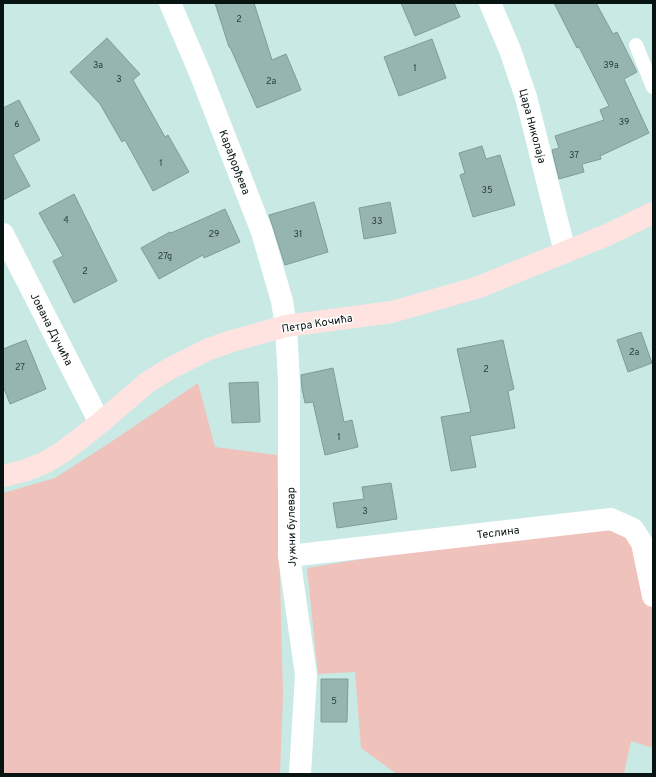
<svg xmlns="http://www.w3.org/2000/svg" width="656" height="777" font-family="Overpass,sans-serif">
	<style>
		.green { fill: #f0c2bc }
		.building { fill: #96b5b1; stroke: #7e9c99 }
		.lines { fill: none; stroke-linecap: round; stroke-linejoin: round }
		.lane { stroke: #fff; stroke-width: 14 }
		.street { stroke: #fff; stroke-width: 22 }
		.secondary { stroke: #fee3e0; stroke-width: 22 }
		.labels { text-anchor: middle; stroke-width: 3; stroke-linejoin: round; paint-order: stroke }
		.number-label { font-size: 9px; fill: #2c3c3a }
		.street-label { font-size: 11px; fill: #081412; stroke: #fff }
	</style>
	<rect width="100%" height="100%" fill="#c9e9e5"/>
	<path class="green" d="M 198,383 L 215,447 L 277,455 L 283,696 L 280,774 L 3,774 L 3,493 L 55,478 L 111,442 Z
		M 611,519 L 633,529 L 653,596 L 653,748 L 631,741 L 624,774 L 397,774 L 361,748 L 355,672 L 318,674 L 307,568 Z"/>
	<path class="building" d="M 215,3 L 254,3 L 272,60 L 286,54 L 301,90 L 257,108 L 230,47 L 229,47 Z
		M 401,3 L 454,3 L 460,17 L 415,36 Z
		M 554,3 L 596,3 L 613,34 L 617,32 L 637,72 L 624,79 L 649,133 L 600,156 L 601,159 L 582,164 L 584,172 L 559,179 L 552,150 L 559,148 L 555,136 L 604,120 L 600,110 L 609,106 L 579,47 L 577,48 Z
		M 107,38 L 140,74 L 133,80 L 165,137 L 168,135 L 189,172 L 153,191 L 125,140 L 122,142 L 100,104 L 70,72 Z
		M 432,39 L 446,78 L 399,96 L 384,57 Z
		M 19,100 L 40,140 L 13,155 L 30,186 L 3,200 L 3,108 Z
		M 482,146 L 486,159 L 500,155 L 515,205 L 473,217 L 460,175 L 465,173 L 459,153 Z
		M 74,194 L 117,281 L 74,303 L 53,261 L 63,256 L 39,213 Z
		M 314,202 L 328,252 L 285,265 L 269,215 Z
		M 390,202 L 396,233 L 364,239 L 359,208 Z
		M 225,209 L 240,242 L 204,258 L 203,255 L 159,279 L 141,248 L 170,232 L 171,233 Z
		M 641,332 L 652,363 L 628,372 L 617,340 Z
		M 26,340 L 46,389 L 10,404 L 3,386 L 3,349 Z
		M 503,340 L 514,389 L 508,391 L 515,428 L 470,436 L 476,467 L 451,471 L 441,417 L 471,412 L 457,349 Z
		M 333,368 L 344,422 L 352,420 L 358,447 L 325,455 L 313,402 L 305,403 L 302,389 L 301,375 Z
		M 258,382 L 260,422 L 232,423 L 229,383 Z
		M 391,483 L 397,519 L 337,528 L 333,503 L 364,499 L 362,487 Z
		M 321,679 L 348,679 L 347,722 L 321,722 Z"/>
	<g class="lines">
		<path class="lane" d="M 636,45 L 653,87"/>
		<path class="street" d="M 170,3 L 200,73 L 262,232 L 282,301 L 286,326 L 289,382 L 289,556 L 306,675 L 300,774
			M 490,3 L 510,50 L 526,97 L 565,252
			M 3,234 L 100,423
			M 289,556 L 611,519 L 633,529 L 642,543 L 653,596"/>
		<path class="secondary" d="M 3,476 L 27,470 L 46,462 L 64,451 L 100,423 L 148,382 L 169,369 L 209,349 L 232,341 L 286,326 L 392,312 L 479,287 L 607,235 L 653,213"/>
	</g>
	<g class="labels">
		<g class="number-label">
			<text x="239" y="22">2</text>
			<text x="98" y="68">3a</text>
			<text x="611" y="68">39a</text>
			<text x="415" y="71">1</text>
			<text x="119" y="82">3</text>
			<text x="271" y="84">2a</text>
			<text x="624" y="125">39</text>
			<text x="17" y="127">6</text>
			<text x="574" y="158">37</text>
			<text x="161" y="166">1</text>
			<text x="487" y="193">35</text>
			<text x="66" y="223">4</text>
			<text x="377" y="224">33</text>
			<text x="214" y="237">29</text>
			<text x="298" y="237">31</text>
			<text x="165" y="259">27g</text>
			<text x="85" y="274">2</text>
			<text x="634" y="355">2a</text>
			<text x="20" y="370">27</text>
			<text x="486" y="372">2</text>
			<text x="339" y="440">1</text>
			<text x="365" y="514">3</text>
			<text x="334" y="704">5</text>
		</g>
		<g class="street-label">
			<text transform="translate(533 126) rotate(75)" y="4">Цара Николаја</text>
			<text transform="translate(235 162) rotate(69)" y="4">Карађорђева</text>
			<text transform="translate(317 323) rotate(-9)" y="4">Петра Кочића</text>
			<text transform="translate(52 329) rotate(63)" y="4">Јована Дучића</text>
			<text transform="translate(291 527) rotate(-91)" y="4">Јужни булевар</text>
			<text transform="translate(498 532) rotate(-7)" y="4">Теслина</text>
		</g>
	</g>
	<rect width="656" height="777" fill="none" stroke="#081412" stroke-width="8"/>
</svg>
